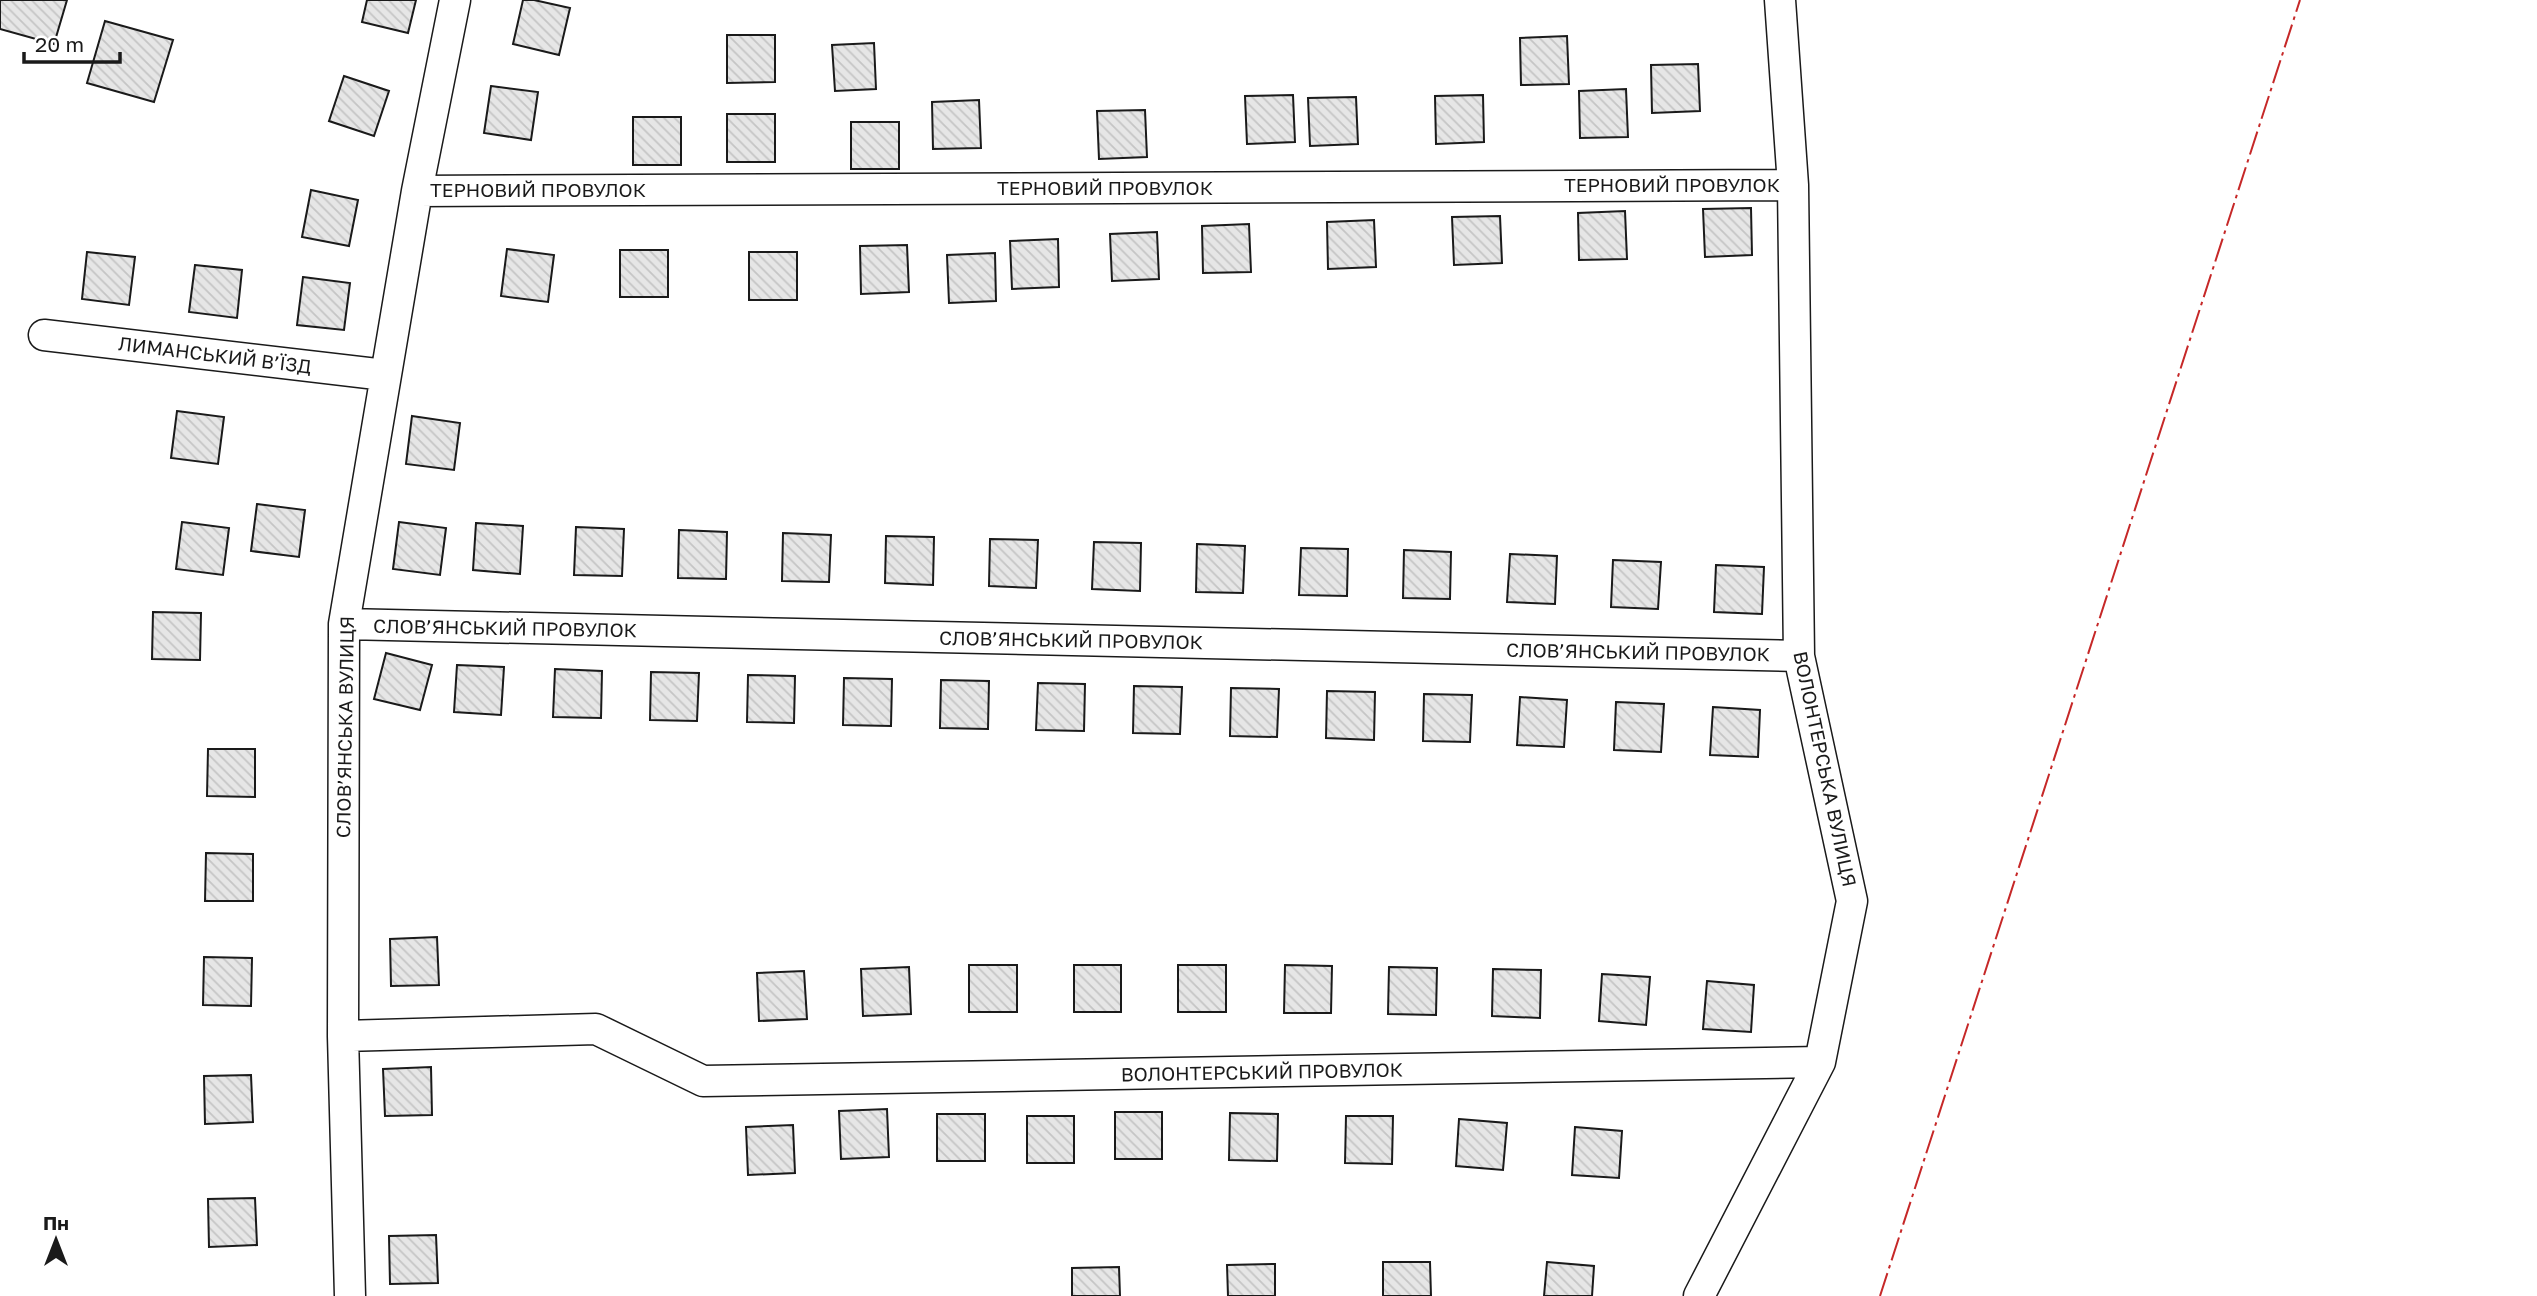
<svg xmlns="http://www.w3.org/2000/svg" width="2537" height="1296" font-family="'Golos Text',sans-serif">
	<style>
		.building { fill: url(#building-back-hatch); stroke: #1a1a1a; stroke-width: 2 }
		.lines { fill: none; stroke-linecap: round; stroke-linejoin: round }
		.street-casing { stroke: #1a1a1a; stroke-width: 33 }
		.street { stroke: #fff; stroke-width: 30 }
		.power { stroke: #c62828; stroke-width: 2; stroke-dasharray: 24 5 3.5 5; stroke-linecap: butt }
		.labels { text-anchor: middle; stroke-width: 5; stroke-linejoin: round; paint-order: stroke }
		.street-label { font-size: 19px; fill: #1a1a1a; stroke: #fff }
	</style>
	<defs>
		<pattern id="building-back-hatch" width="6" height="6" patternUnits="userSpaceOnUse" patternTransform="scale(1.75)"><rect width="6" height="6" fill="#e6e6e6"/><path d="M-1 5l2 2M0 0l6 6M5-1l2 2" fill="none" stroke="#c5c5c5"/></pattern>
	</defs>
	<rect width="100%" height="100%" fill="#fff"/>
	<path class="building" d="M 0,0 L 67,0 L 54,44 L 0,29 Z
		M 367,0 L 416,0 L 408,33 L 362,22 Z
		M 523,0 L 534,0 L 570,8 L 559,55 L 513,44 Z
		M 105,21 L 173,40 L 154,102 L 87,83 Z
		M 727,35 L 775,35 L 775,82 L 727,83 Z
		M 1567,36 L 1569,84 L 1521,85 L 1520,38 Z
		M 874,43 L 876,89 L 835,91 L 832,45 Z
		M 1698,64 L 1700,111 L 1652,113 L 1651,65 Z
		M 344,76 L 389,91 L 374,136 L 329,121 Z
		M 491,86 L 538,92 L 531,140 L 484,133 Z
		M 1626,89 L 1628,137 L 1580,138 L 1579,91 Z
		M 1293,95 L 1295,142 L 1247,144 L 1245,96 Z
		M 1483,95 L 1484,142 L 1436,144 L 1435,96 Z
		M 1356,97 L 1358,144 L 1310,146 L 1308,98 Z
		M 979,100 L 981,148 L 933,149 L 932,102 Z
		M 1145,110 L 1147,157 L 1099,159 L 1097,111 Z
		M 727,114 L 775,114 L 775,162 L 727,162 Z
		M 633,117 L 681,117 L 681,165 L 633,165 Z
		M 851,122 L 899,122 L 899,169 L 851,169 Z
		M 311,190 L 358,200 L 349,246 L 302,237 Z
		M 1751,208 L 1752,255 L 1705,257 L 1703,209 Z
		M 1625,211 L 1627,259 L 1579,260 L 1578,213 Z
		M 1500,216 L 1502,263 L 1454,265 L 1452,217 Z
		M 1374,220 L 1376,267 L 1328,269 L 1327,222 Z
		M 1249,224 L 1251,272 L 1203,273 L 1202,226 Z
		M 1157,232 L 1159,279 L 1112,281 L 1110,234 Z
		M 1058,239 L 1059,287 L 1012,289 L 1010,241 Z
		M 907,245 L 909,292 L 861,294 L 860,246 Z
		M 507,249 L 554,255 L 548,302 L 501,296 Z
		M 620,250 L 668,250 L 668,297 L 620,297 Z
		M 87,252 L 135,257 L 129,305 L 82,299 Z
		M 749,252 L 797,252 L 797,300 L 749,300 Z
		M 995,253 L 996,301 L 949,303 L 947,255 Z
		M 195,265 L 242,270 L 237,318 L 189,312 Z
		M 303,277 L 350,283 L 344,330 L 297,325 Z
		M 177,411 L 224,417 L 218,464 L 171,458 Z
		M 412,416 L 460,423 L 454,470 L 406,464 Z
		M 257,504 L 305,510 L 299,557 L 251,551 Z
		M 182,522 L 229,528 L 223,575 L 176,569 Z
		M 399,522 L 446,528 L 440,575 L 393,569 Z
		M 476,523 L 523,526 L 520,574 L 473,570 Z
		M 576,527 L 624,529 L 622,576 L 574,575 Z
		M 679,530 L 727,532 L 726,579 L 678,578 Z
		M 783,533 L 831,535 L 829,582 L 782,581 Z
		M 886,536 L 934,537 L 933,585 L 885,583 Z
		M 990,539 L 1038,540 L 1036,588 L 989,586 Z
		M 1094,542 L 1141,543 L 1140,591 L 1092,589 Z
		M 1197,544 L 1245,546 L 1243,593 L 1196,592 Z
		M 1301,548 L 1348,549 L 1347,596 L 1299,595 Z
		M 1404,550 L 1451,552 L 1450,599 L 1403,598 Z
		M 1510,554 L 1557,556 L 1555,604 L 1507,602 Z
		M 1613,560 L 1661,562 L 1658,609 L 1611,607 Z
		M 1716,565 L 1764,567 L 1762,614 L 1714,612 Z
		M 153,612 L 201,613 L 200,660 L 152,659 Z
		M 386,653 L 432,665 L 420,710 L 374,699 Z
		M 457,665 L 504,667 L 501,715 L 454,712 Z
		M 555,669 L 602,671 L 601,718 L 553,717 Z
		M 651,672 L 699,673 L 697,721 L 650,720 Z
		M 748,675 L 795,676 L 794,723 L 747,722 Z
		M 844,678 L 892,679 L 891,726 L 843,725 Z
		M 941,680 L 989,681 L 988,729 L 940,728 Z
		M 1038,683 L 1085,684 L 1084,731 L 1036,730 Z
		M 1134,686 L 1182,687 L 1180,734 L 1133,733 Z
		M 1231,688 L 1279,689 L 1277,737 L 1230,736 Z
		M 1327,691 L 1375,692 L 1374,740 L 1326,738 Z
		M 1424,694 L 1472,695 L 1470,742 L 1423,741 Z
		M 1520,697 L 1567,700 L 1564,747 L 1517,745 Z
		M 1616,702 L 1664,704 L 1661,752 L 1614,750 Z
		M 1713,707 L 1760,710 L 1758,757 L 1710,755 Z
		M 208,749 L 255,749 L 255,797 L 207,796 Z
		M 206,853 L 253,854 L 253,901 L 205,901 Z
		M 437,937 L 439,985 L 391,986 L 390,939 Z
		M 204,957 L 252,958 L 251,1006 L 203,1005 Z
		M 969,965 L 1017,965 L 1017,1012 L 969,1012 Z
		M 1074,965 L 1121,965 L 1121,1012 L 1074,1012 Z
		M 1178,965 L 1226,965 L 1226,1012 L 1178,1012 Z
		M 1285,965 L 1332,966 L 1331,1013 L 1284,1013 Z
		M 909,967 L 911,1014 L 863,1016 L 861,969 Z
		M 1389,967 L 1437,968 L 1436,1015 L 1388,1014 Z
		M 1493,969 L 1541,970 L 1540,1018 L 1492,1016 Z
		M 804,971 L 807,1019 L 759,1021 L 757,973 Z
		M 1602,974 L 1650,977 L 1646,1025 L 1599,1021 Z
		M 1707,981 L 1754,985 L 1751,1032 L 1703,1029 Z
		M 431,1067 L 432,1115 L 385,1116 L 383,1069 Z
		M 251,1075 L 253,1122 L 205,1124 L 204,1076 Z
		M 887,1109 L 889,1157 L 841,1159 L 839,1111 Z
		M 1115,1112 L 1162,1112 L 1162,1159 L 1115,1159 Z
		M 1230,1113 L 1278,1114 L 1277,1161 L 1229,1160 Z
		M 937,1114 L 985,1114 L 985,1161 L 937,1161 Z
		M 1027,1116 L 1074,1116 L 1074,1163 L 1027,1163 Z
		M 1346,1116 L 1393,1116 L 1392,1164 L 1345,1163 Z
		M 1459,1119 L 1507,1123 L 1503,1170 L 1456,1166 Z
		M 793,1125 L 795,1173 L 748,1175 L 746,1127 Z
		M 1575,1127 L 1622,1131 L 1619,1178 L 1572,1175 Z
		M 255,1198 L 257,1245 L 209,1247 L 208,1199 Z
		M 436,1235 L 438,1283 L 390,1284 L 389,1236 Z
		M 1383,1262 L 1430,1262 L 1431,1296 L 1383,1296 Z
		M 1547,1262 L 1594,1266 L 1592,1296 L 1544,1296 Z
		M 1275,1264 L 1275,1296 L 1228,1296 L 1227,1265 Z
		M 1119,1267 L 1120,1296 L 1072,1296 L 1072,1268 Z"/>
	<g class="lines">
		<g class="street-casing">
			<path id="street" d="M 417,191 L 1793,185
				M 44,335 L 385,375
				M 344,624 L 1799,656
				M 343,1036 L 596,1029 L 703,1081 L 1820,1062
				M 350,1296 L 343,1036 L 344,624 L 417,191 L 455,0
				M 1699,1296 L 1820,1062 L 1852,901 L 1799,656 L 1793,185 L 1780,0"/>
		</g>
		<use href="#street" class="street"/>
		<path class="power" d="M 1880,1296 L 2300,0"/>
	</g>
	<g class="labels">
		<g class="street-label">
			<text x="1672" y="192">ТЕРНОВИЙ ПРОВУЛОК</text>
			<text x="1105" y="195">ТЕРНОВИЙ ПРОВУЛОК</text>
			<text x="538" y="197">ТЕРНОВИЙ ПРОВУЛОК</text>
			<text transform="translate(215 355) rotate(7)" y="7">ЛИМАНСЬКИЙ В’ЇЗД</text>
			<text transform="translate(505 628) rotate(1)" y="7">СЛОВ’ЯНСЬКИЙ ПРОВУЛОК</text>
			<text transform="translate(1071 640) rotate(1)" y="7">СЛОВ’ЯНСЬКИЙ ПРОВУЛОК</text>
			<text transform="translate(1638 652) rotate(1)" y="7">СЛОВ’ЯНСЬКИЙ ПРОВУЛОК</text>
			<text transform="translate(345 727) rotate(-89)" y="7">СЛОВ’ЯНСЬКА ВУЛИЦЯ</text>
			<text transform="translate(1825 769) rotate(78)" y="7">ВОЛОНТЕРСЬКА ВУЛИЦЯ</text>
			<text transform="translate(1262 1072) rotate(-1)" y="7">ВОЛОНТЕРСЬКИЙ ПРОВУЛОК</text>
		</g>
	</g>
	<g transform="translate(56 1240)" stroke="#ffffff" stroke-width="5" paint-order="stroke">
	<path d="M0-5L12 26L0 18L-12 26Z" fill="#1a1a1a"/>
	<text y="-10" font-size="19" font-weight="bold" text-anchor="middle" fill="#1a1a1a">Пн</text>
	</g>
	<path d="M24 52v10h96v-10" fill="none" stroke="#1a1a1a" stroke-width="3.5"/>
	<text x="35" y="52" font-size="21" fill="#1a1a1a" stroke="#ffffff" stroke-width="5" paint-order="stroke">20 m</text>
</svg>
